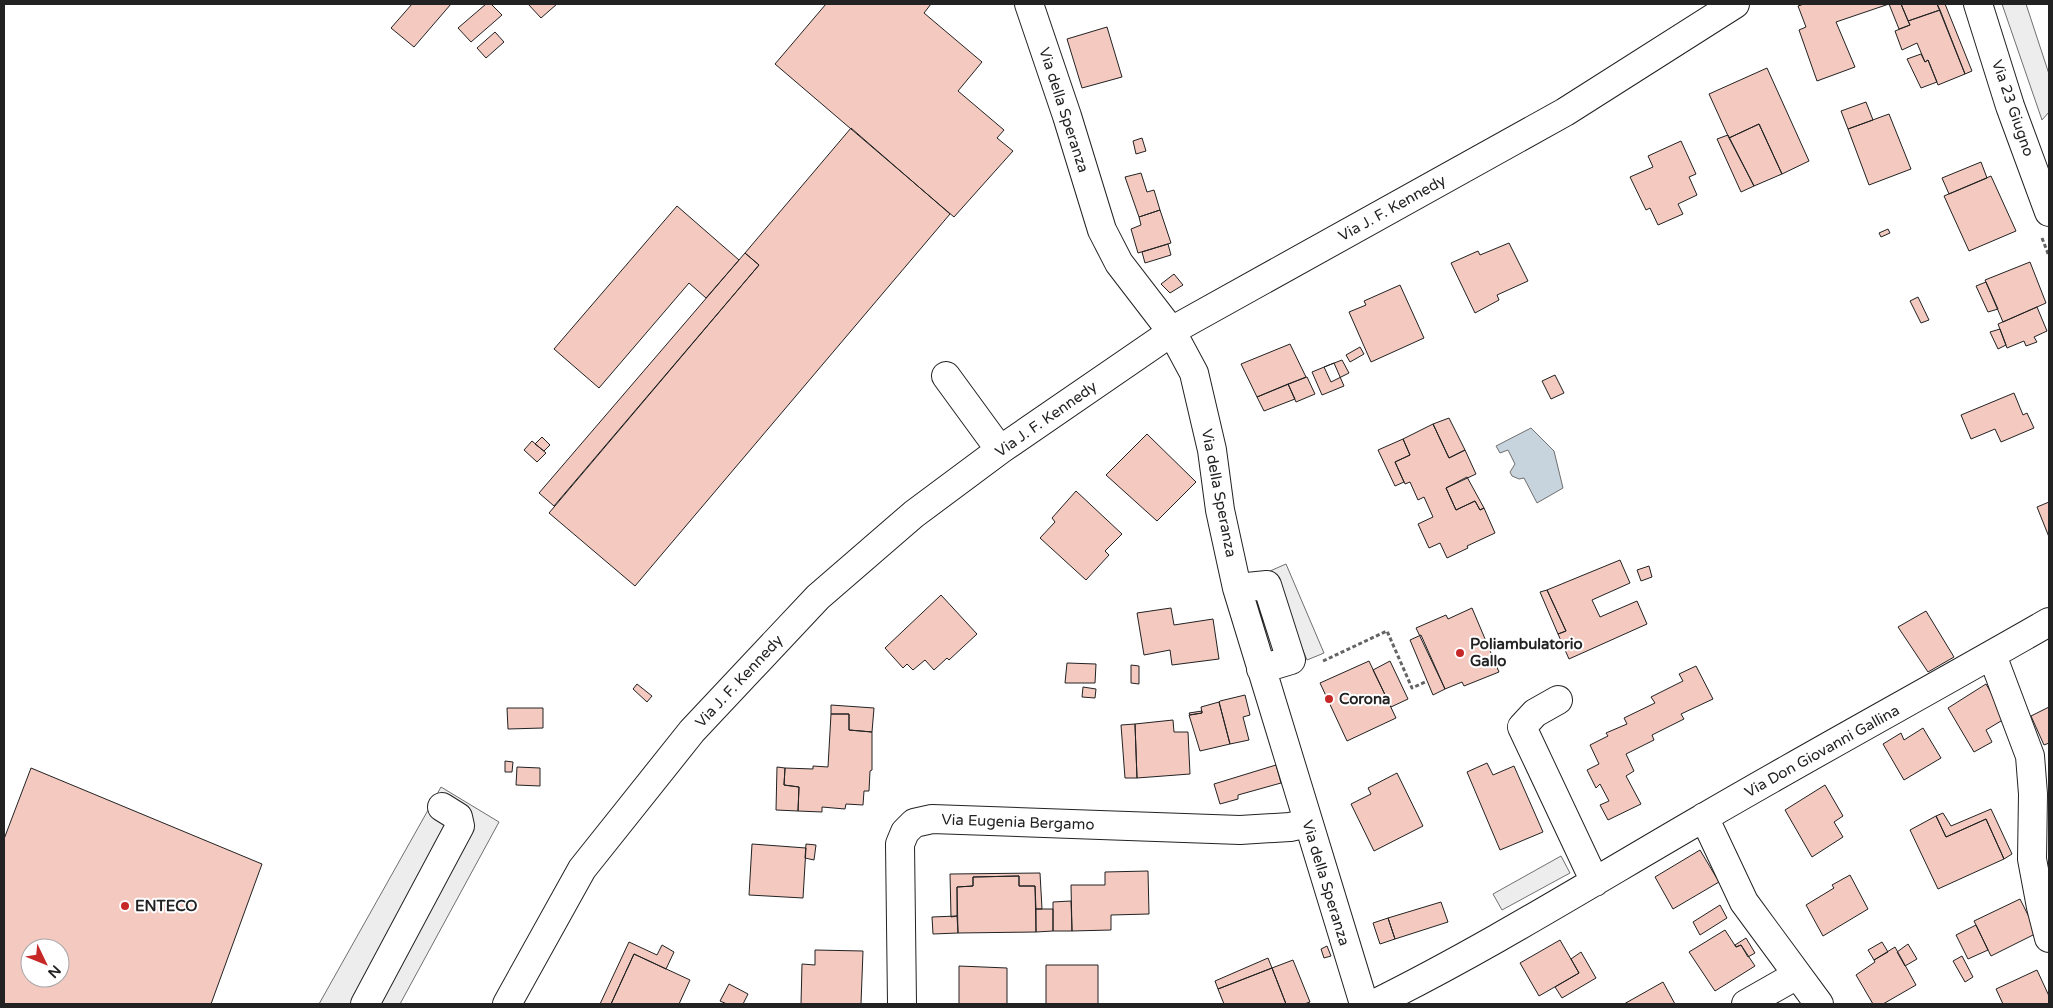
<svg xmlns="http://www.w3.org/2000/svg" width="2053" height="1008" font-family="'Varela Round',sans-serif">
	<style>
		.green { fill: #e0efe3; stroke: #6f6f6f }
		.parking { fill: #ededed; stroke: #6f6f6f }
		.water { fill: #c7d3dd; stroke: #6f6f6f }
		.building { fill: #f3c9c0; stroke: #222; fill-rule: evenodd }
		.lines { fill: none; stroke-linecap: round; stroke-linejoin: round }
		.minor-casing { stroke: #222; stroke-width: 30 }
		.path { stroke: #646464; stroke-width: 3; stroke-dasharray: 4 2.5; stroke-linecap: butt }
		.minor { stroke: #fff; stroke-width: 28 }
		.poi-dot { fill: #c62828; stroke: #fff; stroke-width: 2 }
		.labels { text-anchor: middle; stroke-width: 4; stroke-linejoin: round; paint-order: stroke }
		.street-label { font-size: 15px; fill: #222; stroke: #fff }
		.poi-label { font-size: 15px; font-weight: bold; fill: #222; stroke: #fff; text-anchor: start }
	</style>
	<rect width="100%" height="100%" fill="#fff"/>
	<path class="green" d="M 1260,599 L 1276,653 L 1271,655 L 1255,600 Z"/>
	<path class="parking" d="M 2002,4 L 2026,4 L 2049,74 L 2049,112 L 2042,120 Z
		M 1286,564 L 1324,653 L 1307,660 L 1270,571 Z
		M 441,787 L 499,822 L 400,1004 L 319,1004 Z
		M 1561,856 L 1570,873 L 1502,910 L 1493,894 Z"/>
	<path class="water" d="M 1531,428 L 1554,451 L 1563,488 L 1537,503 L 1524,478 L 1519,479 L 1512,476 L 1510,472 L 1515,464 L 1508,450 L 1500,453 L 1496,446 Z"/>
	<path class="building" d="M 412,4 L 451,4 L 414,47 L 391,28 Z
		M 486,4 L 491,4 L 502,15 L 471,42 L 458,28 Z
		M 528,4 L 557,4 L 541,18 Z
		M 826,4 L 931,4 L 924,13 L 982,62 L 958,91 L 1004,130 L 997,138 L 1013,151 L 954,217 L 775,64 Z
		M 1804,4 L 1889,4 L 1836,22 L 1855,67 L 1817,81 L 1799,30 L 1806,27 L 1798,6 Z
		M 1889,4 L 1901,4 L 1910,25 L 1899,29 Z
		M 1901,4 L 1937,4 L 1940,10 L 1908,21 Z
		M 1937,4 L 1945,4 L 1972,71 L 1965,74 Z
		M 1940,10 L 1965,74 L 1938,85 L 1928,60 L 1925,62 L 1917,43 L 1902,50 L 1895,31 L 1910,25 L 1908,21 Z
		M 1107,27 L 1122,77 L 1082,88 L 1067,39 Z
		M 495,32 L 504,42 L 486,58 L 477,48 Z
		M 1921,54 L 1925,62 L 1928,60 L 1937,82 L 1921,88 L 1907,59 Z
		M 1767,68 L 1809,161 L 1782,174 L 1759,124 L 1729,138 L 1709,94 Z
		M 1866,102 L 1873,120 L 1848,129 L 1841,111 Z
		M 1889,114 L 1911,169 L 1869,185 L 1848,129 Z
		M 1759,124 L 1782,174 L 1754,186 L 1729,138 Z
		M 851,128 L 950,214 L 635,586 L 549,513 L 759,265 L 745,253 Z
		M 1728,135 L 1754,186 L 1741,192 L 1717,139 Z
		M 1142,138 L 1146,151 L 1136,154 L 1133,141 Z
		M 1681,141 L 1696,174 L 1689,177 L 1697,195 L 1678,204 L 1683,214 L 1658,225 L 1650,208 L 1646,210 L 1630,177 L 1653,167 L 1648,156 Z
		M 1981,162 L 1987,178 L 1949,194 L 1942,178 Z
		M 1141,173 L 1147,192 L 1154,190 L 1160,210 L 1139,217 L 1125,177 Z
		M 1991,176 L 2016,231 L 1969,251 L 1944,196 Z
		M 677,206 L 739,260 L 706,298 L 689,283 L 599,388 L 554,349 Z
		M 1160,210 L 1171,243 L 1138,253 L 1131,229 L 1141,225 L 1139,217 Z
		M 1888,229 L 1890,233 L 1881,237 L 1879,233 Z
		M 1509,243 L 1528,281 L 1497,295 L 1499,300 L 1475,313 L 1451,263 L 1478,251 L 1480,255 Z
		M 1168,244 L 1171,255 L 1145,263 L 1142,252 Z
		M 745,253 L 759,265 L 554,506 L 539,493 Z
		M 2030,262 L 2046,303 L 2003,322 L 1985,280 Z
		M 1174,274 L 1183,285 L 1170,293 L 1161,284 Z
		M 1986,282 L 1998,309 L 1988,312 L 1976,286 Z
		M 1400,285 L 1424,338 L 1371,362 L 1349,312 L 1366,305 L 1364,301 Z
		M 1918,297 L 1929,320 L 1921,323 L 1910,301 Z
		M 2037,307 L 2047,331 L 2034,337 L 2037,342 L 2026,346 L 2024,341 L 2007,348 L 1998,324 Z
		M 2000,329 L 2006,345 L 1998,349 L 1990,332 Z
		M 1290,344 L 1306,377 L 1257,397 L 1241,364 Z
		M 1360,347 L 1364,354 L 1350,362 L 1346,355 Z
		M 1342,360 L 1349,373 L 1331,382 L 1324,367 Z
		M 1334,363 L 1344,386 L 1322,395 L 1312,372 Z
		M 1555,375 L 1564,393 L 1551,399 L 1542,381 Z
		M 1307,377 L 1315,394 L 1296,402 L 1288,384 Z
		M 1288,384 L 1295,399 L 1264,411 L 1257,397 Z
		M 2014,393 L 2023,415 L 2027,413 L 2034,428 L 2001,442 L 1995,429 L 1971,439 L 1961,415 Z
		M 1449,418 L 1465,450 L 1449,458 L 1433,424 Z
		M 1433,424 L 1449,458 L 1465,450 L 1476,474 L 1446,488 L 1456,510 L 1475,501 L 1480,510 L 1484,508 L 1495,533 L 1467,546 L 1468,548 L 1447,558 L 1440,543 L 1429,548 L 1418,524 L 1433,517 L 1424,497 L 1418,500 L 1410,482 L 1405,484 L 1395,462 L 1410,455 L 1403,439 Z
		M 1147,434 L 1196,482 L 1157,521 L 1106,475 Z
		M 542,437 L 550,445 L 544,451 L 535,444 Z
		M 1403,439 L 1410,455 L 1395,462 L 1404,482 L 1395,486 L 1378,450 Z
		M 532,441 L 546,453 L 537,462 L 524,450 Z
		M 1467,477 L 1484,508 L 1480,510 L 1475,501 L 1456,510 L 1446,488 Z
		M 1076,491 L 1122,534 L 1105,551 L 1109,555 L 1086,580 L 1040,538 L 1055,522 L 1052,518 Z
		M 2049,502 L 2049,537 L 2037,507 Z
		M 1620,560 L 1630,583 L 1592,600 L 1600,617 L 1637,601 L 1647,624 L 1569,659 L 1558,634 L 1566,631 L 1547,590 Z
		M 1649,566 L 1652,577 L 1641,581 L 1637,570 Z
		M 1547,590 L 1566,631 L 1558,634 L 1540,592 Z
		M 941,595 L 977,634 L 949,660 L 947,658 L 934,670 L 925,660 L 913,670 L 907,664 L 903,668 L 885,648 Z
		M 1171,608 L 1174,625 L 1213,619 L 1219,659 L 1172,665 L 1170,650 L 1144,655 L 1137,613 Z
		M 1472,608 L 1499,672 L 1464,686 L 1462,682 L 1445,689 L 1416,628 L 1446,615 L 1448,619 Z
		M 1926,611 L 1954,657 L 1928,672 L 1898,627 Z
		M 1421,635 L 1445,689 L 1433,695 L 1410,640 Z
		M 1369,661 L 1396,718 L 1347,741 L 1320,683 Z
		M 1390,661 L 1408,699 L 1391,707 L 1373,670 Z
		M 1067,663 L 1096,664 L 1095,683 L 1065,683 Z
		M 1131,665 L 1139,666 L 1139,684 L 1131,683 Z
		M 1696,666 L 1713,699 L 1681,714 L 1684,719 L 1652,735 L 1654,740 L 1626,754 L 1634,771 L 1626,776 L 1641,804 L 1608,820 L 1600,805 L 1609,801 L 1600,784 L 1596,788 L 1587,770 L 1599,764 L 1590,745 L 1608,736 L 1606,733 L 1627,724 L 1624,718 L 1655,703 L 1651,697 L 1683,681 L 1679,674 Z
		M 637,684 L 652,696 L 647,702 L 633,689 Z
		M 1986,684 L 2006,718 L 1986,730 L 1992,742 L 1974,752 L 1948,708 Z
		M 1083,687 L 1096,689 L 1095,698 L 1082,697 Z
		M 1245,695 L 1250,715 L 1243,717 L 1249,740 L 1230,744 L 1219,702 L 1220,701 Z
		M 1219,702 L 1230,744 L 1200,751 L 1189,715 L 1202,713 L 1201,707 Z
		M 831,705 L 874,708 L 872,732 L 849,730 L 849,714 L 831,714 Z
		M 2049,707 L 2049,743 L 2044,745 L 2031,716 Z
		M 507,708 L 543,708 L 543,728 L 508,729 Z
		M 1202,711 L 1202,713 L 1190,715 L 1189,713 Z
		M 831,714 L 849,714 L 849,730 L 872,732 L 872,770 L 870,771 L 869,791 L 864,791 L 863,805 L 846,804 L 845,809 L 822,807 L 822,812 L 798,811 L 799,787 L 784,785 L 785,768 L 813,769 L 813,766 L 828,767 Z
		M 1173,720 L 1174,732 L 1188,732 L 1190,774 L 1137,778 L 1135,724 Z
		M 1135,724 L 1137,778 L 1125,778 L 1121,725 Z
		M 1923,728 L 1941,758 L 1904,780 L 1883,744 L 1901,733 L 1904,740 Z
		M 505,761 L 513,762 L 512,772 L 505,772 Z
		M 1487,763 L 1493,775 L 1514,766 L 1543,832 L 1500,850 L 1467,772 Z
		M 1276,765 L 1281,783 L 1238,795 L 1238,799 L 1220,804 L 1214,784 Z
		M 517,767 L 540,768 L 540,786 L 516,785 Z
		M 777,767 L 785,768 L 784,785 L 799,787 L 798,811 L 776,810 Z
		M 31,768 L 262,864 L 211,1004 L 4,1004 L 4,839 ZM 30,948 L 60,948 L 60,978 L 30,978 Z
		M 1397,773 L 1423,826 L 1374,851 L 1351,804 L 1371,794 L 1368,788 Z
		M 1825,785 L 1843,816 L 1834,822 L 1843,837 L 1812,857 L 1785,810 Z
		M 1991,809 L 2012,854 L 2004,859 L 1986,819 L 1946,837 L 1936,816 L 1943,813 L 1951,826 Z
		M 1936,816 L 1946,837 L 1986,819 L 2004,859 L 1938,889 L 1910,830 Z
		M 752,844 L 806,848 L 803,898 L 749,895 Z
		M 806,844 L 816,845 L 814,860 L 805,858 Z
		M 1700,850 L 1719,882 L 1673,909 L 1655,877 Z
		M 1148,871 L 1149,914 L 1111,915 L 1111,930 L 1072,931 L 1071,885 L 1105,885 L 1105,872 Z
		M 1040,873 L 1042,909 L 1036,909 L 1035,886 L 1019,886 L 1019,876 L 973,877 L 973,886 L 957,887 L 957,916 L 951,917 L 950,874 Z
		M 1850,875 L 1868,909 L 1823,936 L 1806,905 L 1834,888 L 1832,885 Z
		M 1019,876 L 1019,886 L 1035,886 L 1036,932 L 958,933 L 957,887 L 973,886 L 973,877 Z
		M 2020,899 L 2037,933 L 1991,956 L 1974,921 Z
		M 1071,901 L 1072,931 L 1053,931 L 1053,902 Z
		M 1441,902 L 1448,922 L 1395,939 L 1388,918 Z
		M 1720,905 L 1727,918 L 1700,935 L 1693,922 Z
		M 1036,909 L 1053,909 L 1053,931 L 1036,932 Z
		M 957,916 L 958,933 L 933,934 L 932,917 Z
		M 1388,918 L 1395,939 L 1380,944 L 1373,923 Z
		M 1976,925 L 1988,950 L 1968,959 L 1956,935 Z
		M 1725,930 L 1736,947 L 1741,945 L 1755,966 L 1715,991 L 1689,952 Z
		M 1746,938 L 1755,953 L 1748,957 L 1741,945 L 1736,947 L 1735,945 Z
		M 1560,940 L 1579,973 L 1539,996 L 1520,963 Z
		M 629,942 L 657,955 L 662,945 L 674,952 L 666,969 L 634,954 L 611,1004 L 600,1004 Z
		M 1882,942 L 1888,952 L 1874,960 L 1868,950 Z
		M 1908,944 L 1917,959 L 1905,966 L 1897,952 Z
		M 1327,946 L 1331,956 L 1324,958 L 1321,949 Z
		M 1895,947 L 1916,985 L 1883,1004 L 1873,1004 L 1856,975 L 1875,962 L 1874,960 Z
		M 815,950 L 863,951 L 861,1004 L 801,1004 L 802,964 L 815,965 Z
		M 1581,952 L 1596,978 L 1562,998 L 1555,987 L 1579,973 L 1571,959 Z
		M 634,954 L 690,980 L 679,1004 L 611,1004 Z
		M 1962,956 L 1973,977 L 1965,982 L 1953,961 Z
		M 1268,958 L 1272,968 L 1218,989 L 1215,981 Z
		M 1293,960 L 1310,1002 L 1304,1004 L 1286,1004 L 1272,968 Z
		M 1046,965 L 1098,965 L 1098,1004 L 1046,1004 Z
		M 959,966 L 1007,968 L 1007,1004 L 959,1004 Z
		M 1272,968 L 1286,1004 L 1224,1004 L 1218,989 Z
		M 2037,970 L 2049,996 L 2049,1004 L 2003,1004 L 1996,989 Z
		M 1663,982 L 1675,1004 L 1624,1004 Z
		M 729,984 L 748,994 L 743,1004 L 727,1004 L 720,1001 Z"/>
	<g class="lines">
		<g class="minor-casing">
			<path id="minor" d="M 1029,4 L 1067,116 L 1102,230 L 1119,263 L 1172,332 L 1194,373 L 1212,450 L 1220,510 L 1237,588 L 1364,1004
				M 1978,4 L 2010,106 L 2049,212
				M 946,376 L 1000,450
				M 1237,588 L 1267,585 L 1291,660 L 1261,669
				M 1992,655 L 2030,756 L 2033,794 L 2032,859 L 2041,907 L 2049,938
				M 1558,700 L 1535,713 L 1522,727 L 1595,882
				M 1704,817 L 1744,902 L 1819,1004
				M 365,1004 L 460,826 L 458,817 L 442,807
				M 507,1004 L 582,869 L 692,731 L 818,597 L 914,514 L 1000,450 L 1182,325 L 1565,112 L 1735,4
				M 902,1004 L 900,844 L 905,832 L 914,823 L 932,819 L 1240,830 L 1290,827 L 1308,823
				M 1374,1004 C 1487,948 1594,881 1703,818 C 1818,751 1934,688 2049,622
				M 1746,1004 L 1797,975"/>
		</g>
		<path class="path" d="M 2042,238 L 2049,256
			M 1323,661 L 1387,631 L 1412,688 L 1425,682"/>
		<use href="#minor" class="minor"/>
	</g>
	<g class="poi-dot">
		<circle cx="1460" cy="653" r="5"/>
		<circle cx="1329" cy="699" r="5"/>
		<circle cx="125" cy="906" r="5"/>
	</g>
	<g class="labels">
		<g class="street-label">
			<text transform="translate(2013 108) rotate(71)" y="5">Via 23 Giugno</text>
			<text transform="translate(1064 110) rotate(72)" y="5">Via della Speranza</text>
			<text transform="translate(1392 208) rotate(-29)" y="5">Via J. F. Kennedy</text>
			<text transform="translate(1046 419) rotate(-35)" y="5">Via J. F. Kennedy</text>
			<text transform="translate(1219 493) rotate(79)" y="5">Via della Speranza</text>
			<text transform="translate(739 681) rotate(-47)" y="5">Via J. F. Kennedy</text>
			<text transform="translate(1822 751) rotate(-29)" y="5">Via Don Giovanni Gallina</text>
			<text transform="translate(1018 822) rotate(2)" y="5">Via Eugenia Bergamo</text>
			<text transform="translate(1326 883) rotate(73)" y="5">Via della Speranza</text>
		</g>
		<g class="poi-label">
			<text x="1470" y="649">Poliambulatorio<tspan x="1470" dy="17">Gallo</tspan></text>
			<text x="1339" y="704">Corona</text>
			<text x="135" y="911">ENTECO</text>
		</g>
	</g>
	<rect width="2053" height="1008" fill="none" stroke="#222222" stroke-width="10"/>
	<g transform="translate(45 963) rotate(133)"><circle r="24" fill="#ffffff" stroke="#a7a7a7"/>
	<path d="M0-4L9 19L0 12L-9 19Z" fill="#c62828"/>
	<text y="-8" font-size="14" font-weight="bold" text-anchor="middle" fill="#222222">N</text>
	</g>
</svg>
